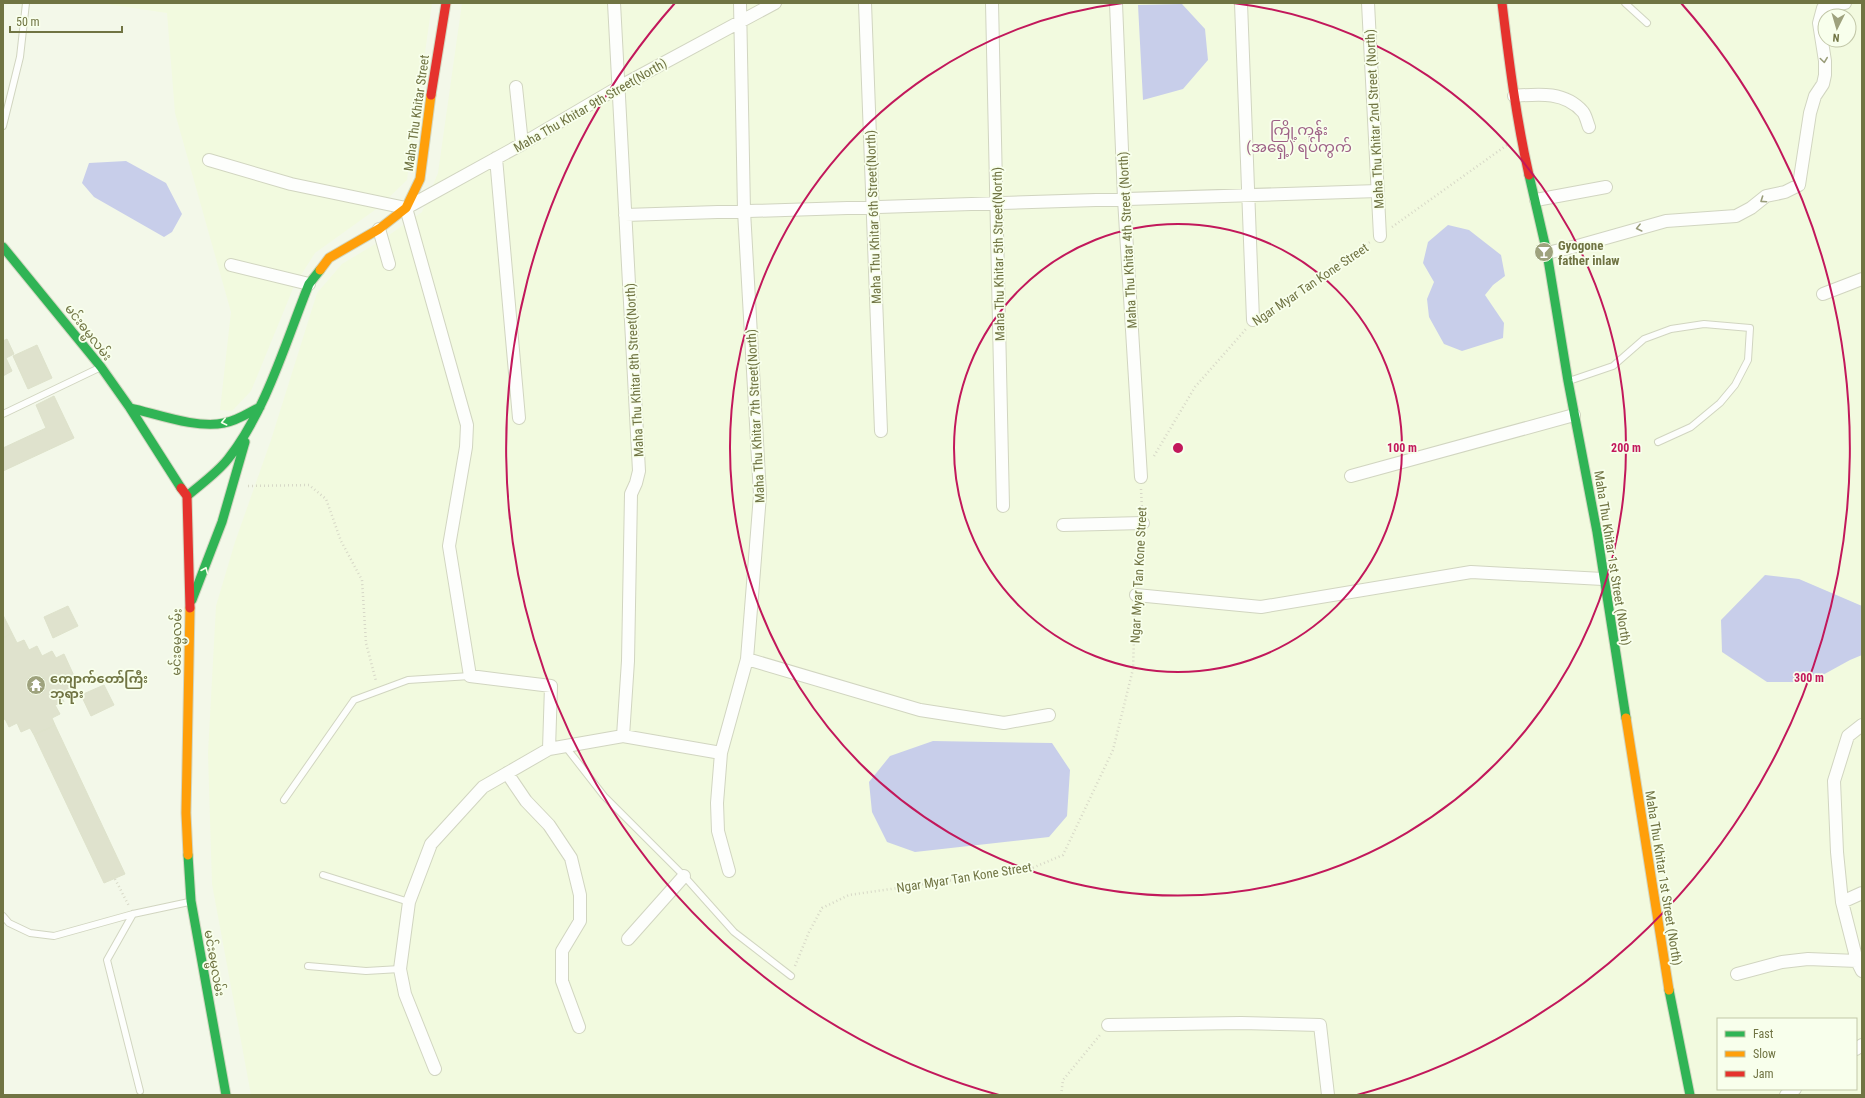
<svg xmlns="http://www.w3.org/2000/svg" width="1865" height="1098" font-family="'Roboto Condensed','Noto Sans Myanmar',sans-serif">
	<style>
		.residential { fill: #f2fadf; fill-rule: evenodd }
		.water { fill: #c8ceea }
		.building { fill: #dfe2cd; stroke: #dee2cb }
		.lines { fill: none; stroke-linecap: round; stroke-linejoin: round }
		.lane-casing { stroke: #d1d5c0; stroke-width: 8 }
		.street-casing { stroke: #d1d5c0; stroke-width: 14 }
		.fast-casing { stroke: #d2d6c1; stroke-width: 11 }
		.slow-casing { stroke: #d2d6c1; stroke-width: 11 }
		.jam-casing { stroke: #d2d6c1; stroke-width: 11 }
		.path { stroke: #d7d8c7; stroke-width: 2.5; stroke-dasharray: 1 3; stroke-linecap: butt }
		.lane { stroke: #fdfefc; stroke-width: 6 }
		.street { stroke: #fdfefc; stroke-width: 12 }
		.fast { stroke: #30b455; stroke-width: 9 }
		.slow { stroke: #ff9f0a; stroke-width: 9 }
		.jam { stroke: #e5322d; stroke-width: 9 }
		.oneway { stroke: #9a9d7a }
		.oneway2 { stroke: #f8ffec }
		.ring { fill: none; stroke: #c2185b; stroke-width: 2 }
		.labels { text-anchor: middle; stroke-width: 3.5; stroke-linejoin: round; paint-order: stroke }
		.street-label { font-size: 13px; fill: #707443; stroke: #f8ffec }
		.poi-label { font-size: 13px; font-weight: bold; fill: #707443; stroke: #f8ffec; text-anchor: start }
		.quarter-label { font-size: 15px; fill: #9e6186; stroke: #f8ffec }
		.centre { fill: #c2185b; stroke: #f8ffec; stroke-width: 2 }
		.ring-label { font-size: 12px; text-anchor: middle; font-weight: bold; fill: #c2185b; stroke: #f8ffec; stroke-width: 3.5; stroke-linejoin: round; paint-order: stroke }
	</style>
	<rect width="100%" height="100%" fill="#f3f8e9"/>
	<path class="residential" d="M 100,3 L 432,3 L 407,180 L 379,207 L 315,253 L 294,286 L 251,391 L 232,411 L 220,410 L 231,312 L 175,113 L 167,13 Z
		M 462,3 L 1862,3 L 1862,1095 L 251,1095 L 212,884 L 208,753 L 216,606 L 235,542 L 271,440 L 317,293 L 342,264 L 382,240 L 422,212 L 438,173 ZM 1825,16 L 1849,16 L 1849,40 L 1825,40 ZM 1718,1019 L 1856,1019 L 1856,1089 L 1718,1089 Z"/>
	<path class="water" d="M 1182,4 L 1205,29 L 1208,60 L 1183,89 L 1143,100 L 1138,5 Z
		M 126,161 L 166,183 L 182,214 L 172,232 L 164,237 L 94,197 L 82,183 L 89,163 Z
		M 1448,225 L 1469,230 L 1501,255 L 1505,276 L 1493,285 L 1485,295 L 1504,323 L 1503,338 L 1462,351 L 1444,344 L 1429,317 L 1427,299 L 1434,282 L 1423,263 L 1428,242 Z
		M 1765,575 L 1799,579 L 1862,606 L 1862,655 L 1850,660 L 1810,682 L 1767,682 L 1722,652 L 1721,620 Z
		M 933,741 L 1052,743 L 1070,770 L 1067,816 L 1049,837 L 915,852 L 887,842 L 872,812 L 869,782 L 890,756 Z"/>
	<path class="building" d="M 7,339 L 14,354 L 6,358 L 12,371 L 3,376 L 3,341 Z
		M 37,345 L 52,378 L 28,389 L 13,356 Z
		M 54,396 L 74,438 L 3,471 L 3,448 L 46,428 L 36,405 Z
		M 68,606 L 78,626 L 53,638 L 44,617 Z
		M 3,615 L 12,633 L 3,638 Z
		M 12,633 L 17,643 L 24,640 L 29,650 L 37,646 L 42,656 L 52,651 L 56,658 L 64,654 L 75,678 L 67,682 L 70,689 L 60,694 L 64,702 L 55,705 L 60,714 L 52,718 L 55,725 L 34,735 L 30,728 L 21,732 L 17,723 L 9,727 L 5,719 L 3,720 L 3,638 Z
		M 104,685 L 114,705 L 91,716 L 81,695 Z
		M 55,725 L 125,874 L 104,883 L 34,735 Z"/>
	<g class="lines">
		<g class="lane-casing">
			<path id="lane" d="M 1625,3 L 1647,23
				M 3,126 L 20,57 L 26,3
				M 1569,381 L 1613,366 L 1644,339 L 1671,329 L 1704,324 L 1750,328 L 1748,360 L 1735,385 L 1720,403 L 1691,427 L 1658,442
				M 3,414 L 99,368
				M 565,746 L 604,796 L 684,876 L 734,932 L 791,976
				M 284,800 L 354,700 L 408,680 L 470,676
				M 323,875 L 409,902
				M 133,914 L 107,960 L 140,1091
				M 3,916 L 9,923 L 30,933 L 54,936 L 133,914 L 189,902
				M 308,966 L 366,971 L 400,969"/>
		</g>
		<g class="street-casing">
			<path id="street" d="M 614,3 L 639,471 L 636,483 L 631,494 L 628,661 L 623,736
				M 865,3 L 881,431
				M 992,3 L 1003,506
				M 1116,3 L 1124,199 L 1141,477
				M 1241,3 L 1253,320
				M 1368,3 L 1380,236
				M 516,87 L 522,144
				M 1514,96 C 1538,94 1565,91 1583,112 C 1586,116 1587,122 1589,127
				M 496,158 L 519,418
				M 209,160 L 291,184 L 406,208
				M 1536,200 L 1606,187
				M 406,208 L 467,425 L 466,447 L 449,546 L 470,676 L 551,686 L 549,749
				M 406,208 L 522,144 L 619,87 L 775,3
				M 625,215 L 1378,191
				M 379,229 L 389,264
				M 1547,253 L 1581,245 L 1666,221 L 1736,216 L 1751,208 L 1766,196 L 1785,192 L 1799,185 L 1810,113 L 1815,96 L 1823,84 L 1825,75 L 1825,61 L 1819,23 L 1823,8 L 1845,3
				M 231,265 L 309,284
				M 1823,294 L 1862,279
				M 1351,476 L 1574,415
				M 1063,525 L 1143,523
				M 1136,595 L 1261,607 L 1471,572 L 1603,579
				M 747,659 L 920,710 L 1004,723 L 1049,715
				M 1862,725 L 1848,736 L 1834,781 L 1837,852 L 1842,902 L 1857,961 L 1862,971
				M 507,773 L 526,801 L 549,825 L 571,858 L 580,895 L 580,921 L 562,951 L 562,981 L 579,1027
				M 729,871 L 718,831 L 717,803 L 721,753 L 747,659 L 760,495 L 744,211 L 740,3
				M 1842,902 L 1862,893
				M 628,939 L 684,876
				M 1737,974 L 1782,962 L 1808,959 L 1857,961
				M 1108,1025 L 1241,1023 L 1320,1025 L 1328,1095
				M 1856,1049 L 1862,1045
				M 435,1069 L 405,994 L 400,969 L 409,902 L 431,844 L 483,787 L 549,749 L 623,736 L 721,753
				M 1786,1095 L 1795,1089"/>
		</g>
		<g class="fast-casing">
			<path id="fast" d="M 1529,175 L 1547,253 L 1568,381 L 1597,532 L 1626,718
				M 3,247 L 101,367 L 130,408 L 181,488
				M 130,408 C 157,414 197,429 224,423 C 237,421 248,413 260,407
				M 187,496 C 201,484 217,473 228,459 C 266,411 286,341 309,284 L 320,270
				M 192,600 L 222,522 L 245,442
				M 188,855 L 191,901 L 226,1095
				M 1669,990 L 1690,1095"/>
		</g>
		<g class="slow-casing">
			<path id="slow" d="M 320,270 L 329,258 L 379,229 L 406,208 L 420,179 L 431,95
				M 1626,718 L 1669,990
				M 188,855 L 186,813 L 190,608"/>
		</g>
		<g class="jam-casing">
			<path id="jam" d="M 1502,3 C 1509,61 1516,118 1529,175
				M 431,95 L 446,3
				M 181,488 L 187,496 L 190,608"/>
		</g>
		<path class="path" d="M 1392,227 L 1507,145
			M 1266,312 L 1370,242
			M 1154,456 L 1195,387 L 1246,329
			M 248,486 L 309,485 L 326,499 L 341,541 L 362,580 L 366,643 L 376,681
			M 1141,489 L 1142,510
			M 1137,582 L 1142,535
			M 115,879 L 129,906
			M 795,966 L 809,932 L 822,908 L 849,895 L 1030,869 L 1063,855 L 1113,750 L 1133,669 L 1135,607
			M 1061,1095 L 1063,1080 L 1100,1035"/>
		<use href="#lane" class="lane"/>
		<use href="#street" class="street"/>
		<use href="#fast" class="fast"/>
		<use href="#slow" class="slow"/>
		<use href="#jam" class="jam"/>
	</g>
	<defs><path id="oneway-chevron" d="M-2-3.5L2.5 0L-2 3.5" fill="none" stroke-width="1.6" stroke-linecap="round" stroke-linejoin="round"/></defs>
	<g class="oneway">
		<use href="#oneway-chevron" transform="translate(1824 60) rotate(82)"/>
		<use href="#oneway-chevron" transform="translate(1763 200) rotate(146)"/>
		<use href="#oneway-chevron" transform="translate(1639 228) rotate(166)"/>
	</g>
	<g class="oneway2">
		<use href="#oneway-chevron" transform="translate(224 422) rotate(167)"/>
		<use href="#oneway-chevron" transform="translate(205 570) rotate(-67)"/>
	</g>
	<g class="ring">
		<circle cx="1178" cy="448" r="224"/>
		<path d="M1233 3A448 448 0 1 1 1123 3"/>
		<path d="M999 1095A671 671 0 0 1 675 3M1681 3A671 671 0 0 1 1357 1095"/>
	</g>
	<defs>
		<g id="bar-disc" transform="scale(1)"><circle r="9.5" fill="#9ea27d" stroke="#f8ffec"/><path d="M-6-5H6L.8 .8V4.5H3.5V6h-7V4.5H-.8V.8Z" fill="#fff"/></g>
		<g id="temple-disc" transform="scale(1)"><circle r="9.5" fill="#9ea27d" stroke="#f8ffec"/><path d="M0-6L5-2H3V0L6.5 2.5H4V6H1.5V3h-3V6H-4V2.5H-6.5L-3 0V-2H-5Z" fill="#fff"/></g>
	</defs>
	<g fill-rule="evenodd">
		<use href="#bar-disc" x="1544" y="252"/>
		<use href="#temple-disc" x="36" y="685"/>
	</g>
	<g class="labels">
		<g class="street-label">
			<text transform="translate(590 105) rotate(-30)" y="5">Maha Thu Khitar 9th Street(North)</text>
			<text transform="translate(416 113) rotate(-82)" y="5">Maha Thu Khitar Street</text>
			<text transform="translate(1374 119) rotate(-93)" y="5">Maha Thu Khitar 2nd Street (North)</text>
			<text transform="translate(873 217) rotate(-92)" y="5">Maha Thu Khitar 6th Street(North)</text>
			<text transform="translate(1127 240) rotate(-93)" y="5">Maha Thu Khitar 4th Street (North)</text>
			<text transform="translate(998 254) rotate(-91)" y="5">Maha Thu Khitar 5th Street(North)</text>
			<text transform="translate(1310 284) rotate(-34)" y="5">Ngar Myar Tan Kone Street</text>
			<text transform="translate(89 332) rotate(52)" y="5">မင်းဓမ္မလမ်း</text>
			<text transform="translate(634 370) rotate(-93)" y="5">Maha Thu Khitar 8th Street(North)</text>
			<text transform="translate(755 416) rotate(-93)" y="5">Maha Thu Khitar 7th Street(North)</text>
			<text transform="translate(1613 558) rotate(81)" y="5">Maha Thu Khitar 1st Street (North)</text>
			<text transform="translate(1138 575) rotate(-87)" y="5">Ngar Myar Tan Kone Street</text>
			<text transform="translate(176 642) rotate(-89)" y="5">မင်းဓမ္မလမ်း</text>
			<text transform="translate(964 877) rotate(-9)" y="5">Ngar Myar Tan Kone Street</text>
			<text transform="translate(1664 878) rotate(81)" y="5">Maha Thu Khitar 1st Street (North)</text>
			<text transform="translate(215 963) rotate(80)" y="5">မင်းဓမ္မလမ်း</text>
		</g>
		<g class="poi-label">
			<text x="1558" y="250">Gyogone<tspan x="1558" dy="15">father inlaw</tspan></text>
			<text x="50" y="683">ကျောက်တော်ကြီး<tspan x="50" dy="15">ဘုရား</tspan></text>
		</g>
		<g class="quarter-label">
			<text x="1299" y="135">ကြို့ကုန်း<tspan x="1299" dy="17">(အရှေ့) ရပ်ကွက်</tspan></text>
		</g>
	</g>
	<circle cx="1178" cy="448" r="6" class="centre"/>
	<g class="ring-label">
		<text x="1402" y="452">100 m</text>
		<text x="1626" y="452">200 m</text>
		<text x="1809" y="682">300 m</text>
	</g>
	<rect width="1865" height="1098" fill="none" stroke="#707443" stroke-width="8"/>
	<rect x="1717" y="1018" width="140" height="72" fill="#f8ffec" stroke="#c2c7a8"/>
	<rect x="1725" y="1031" width="20" height="6" fill="#30b455" stroke="#c2c7a8"/>
	<text x="1753" y="1038" font-size="12" fill="#707443">Fast</text>
	<rect x="1725" y="1051" width="20" height="6" fill="#ff9f0a" stroke="#c2c7a8"/>
	<text x="1753" y="1058" font-size="12" fill="#707443">Slow</text>
	<rect x="1725" y="1071" width="20" height="6" fill="#e5322d" stroke="#c2c7a8"/>
	<text x="1753" y="1078" font-size="12" fill="#707443">Jam</text>
	<g transform="translate(1837 28) rotate(185)"><circle r="19" fill="#f8ffec" stroke="#c2c7a8"/>
	<path d="M0-3L7 15L0 10L-7 15Z" fill="#9ea27d"/>
	<text y="-6" font-size="11" font-weight="bold" text-anchor="middle" fill="#707443">N</text>
	</g>
	<path d="M10 26v6h112v-6" fill="none" stroke="#707443" stroke-width="2"/>
	<text x="16" y="26" font-size="12" fill="#707443" stroke="#f8ffec" stroke-width="3" paint-order="stroke">50 m</text>
</svg>
